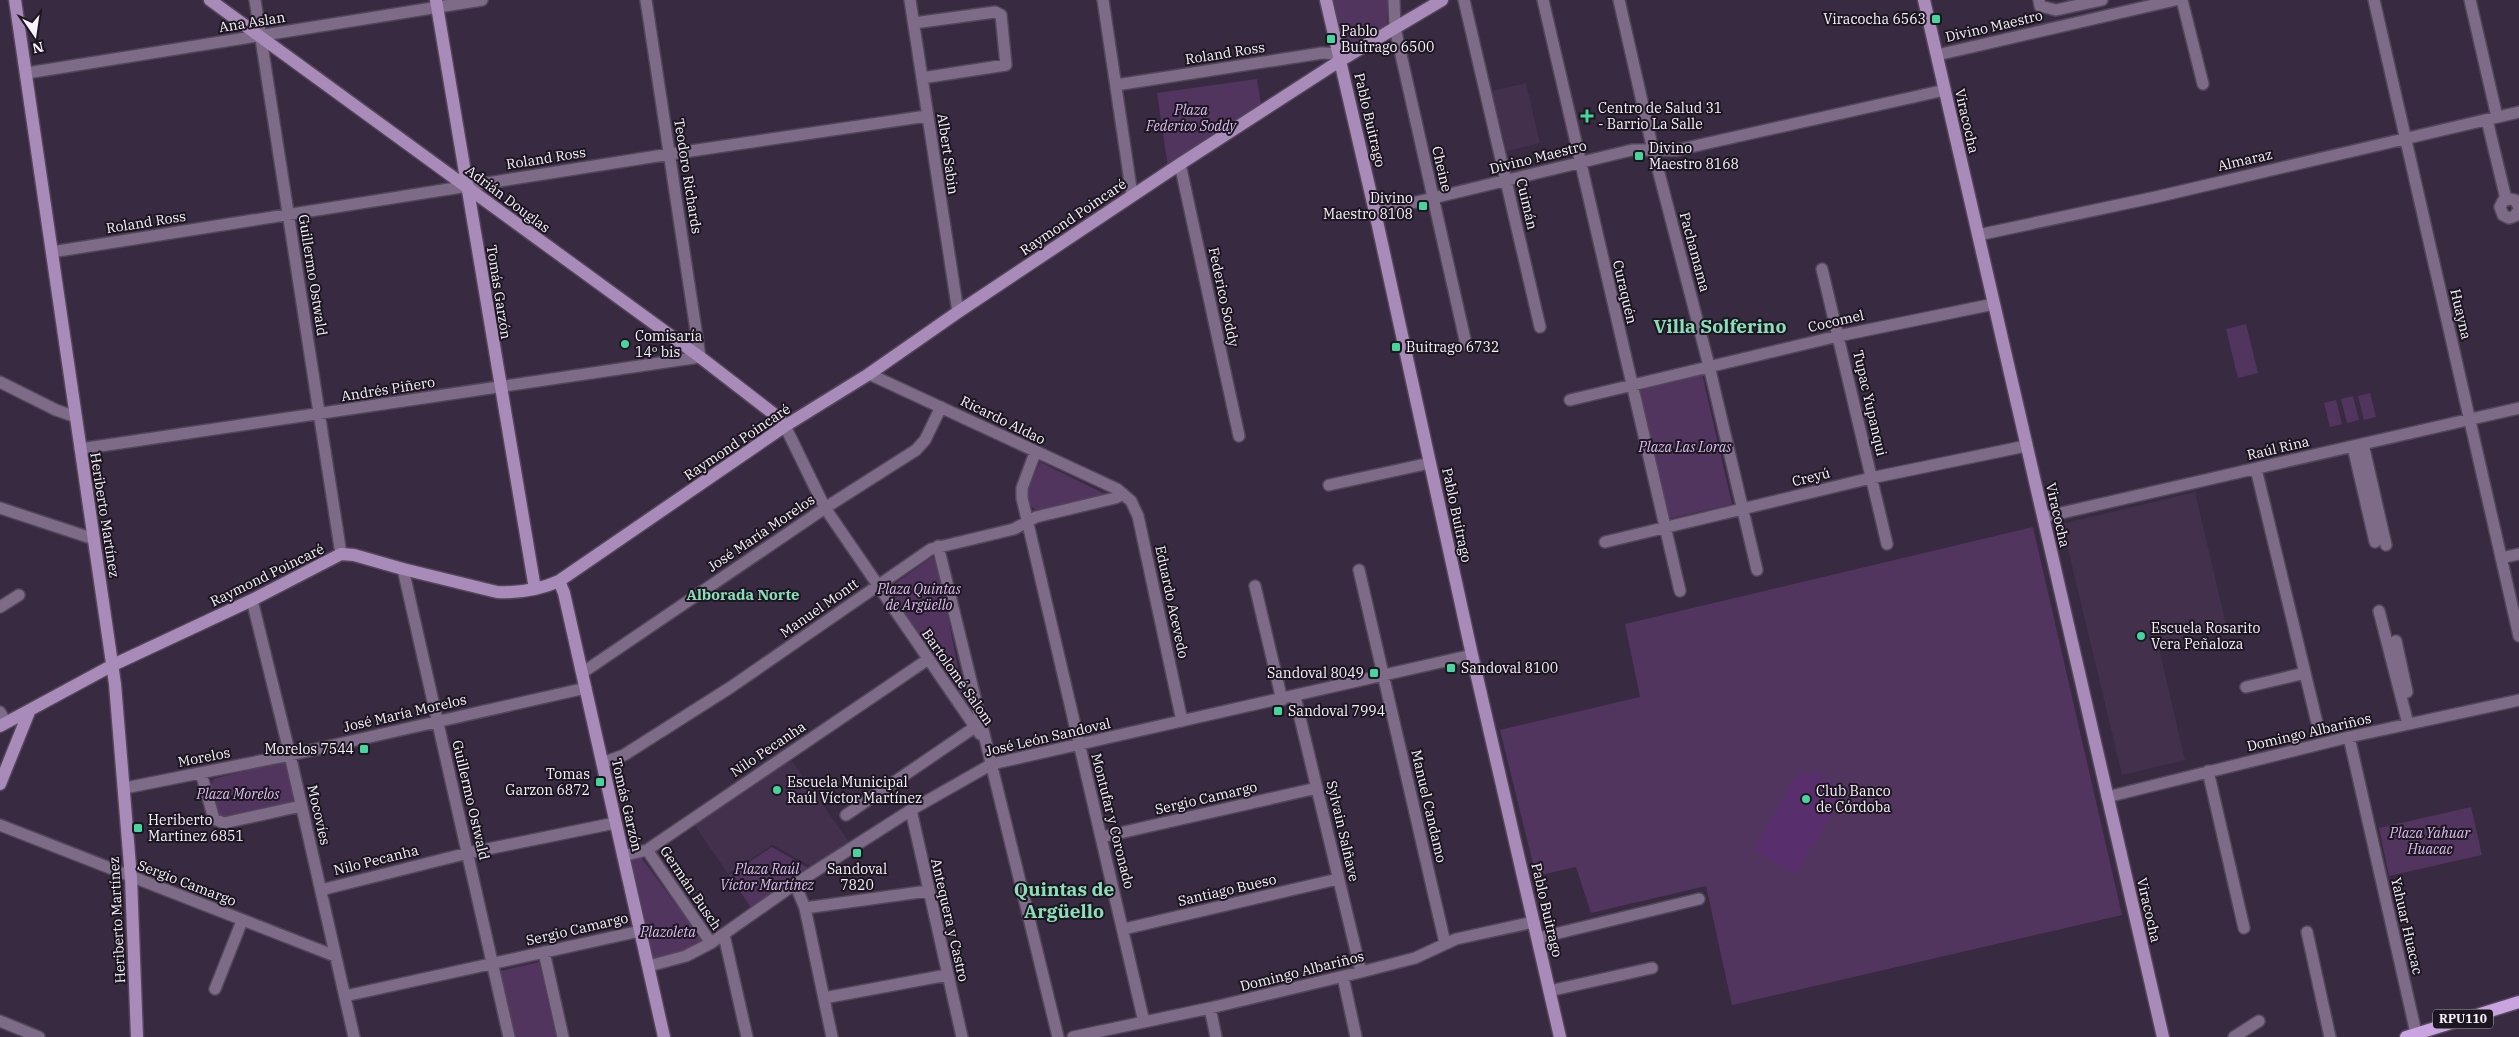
<svg xmlns="http://www.w3.org/2000/svg" width="2519" height="1037" font-family="'IBM Plex Serif',serif">
	<style>
		.built { fill: #42304c }
		.green { fill: #51355f }
		.water { fill: #582e6c }
		.lines { fill: none; stroke-linecap: round; stroke-linejoin: round }
		.street-casing { stroke: #53465a; stroke-width: 14 }
		.secondary-casing { stroke: #53465a; stroke-width: 15 }
		.primary-casing { stroke: #53465a; stroke-width: 15 }
		.street { stroke: #7d6b88; stroke-width: 11 }
		.secondary { stroke: #a98bb9; stroke-width: 12 }
		.primary { stroke: #caa4e0; stroke-width: 12 }
		.poi-dot { fill: #48d49d; stroke: #1c1620; stroke-width: 2 }
		.labels { text-anchor: middle; stroke-width: 4; stroke-linejoin: round; paint-order: stroke }
		.shield { fill: #1c1620; stroke: #b7afbb; stroke-width: 1 }
		.shield-label { font-size: 12px; font-weight: bold; fill: #f9f1fd }
		.poi-label { font-size: 14px; fill: #f9f1fd; stroke: #1c1620; text-anchor: start }
		.street-label { font-size: 14px; fill: #f9f1fd; stroke: #1c1620 }
		.park-label { font-size: 14px; font-style: italic; fill: #e0bdf4; stroke: #1c1620 }
		.neighbourhood-label { font-size: 15px; font-weight: bold; fill: #8adfb8; stroke: #1c1620 }
		.district-label { font-size: 19px; font-weight: bold; fill: #8adfb8; stroke: #1c1620 }
	</style>
	<rect width="100%" height="100%" fill="#382a40"/>
	<path class="built" d="M 1526,83 L 1540,143 L 1507,151 L 1492,91 Z
		M 2195,492 L 2227,628 L 2158,644 L 2185,760 L 2122,775 L 2062,524 Z
		M 789,757 L 854,849 L 819,871 L 773,845 L 728,874 L 693,823 Z"/>
	<path class="green" d="M 1333,0 L 1387,0 L 1387,25 L 1344,48 Z
		M 1257,79 L 1261,105 L 1168,167 L 1157,93 Z
		M 2246,324 L 2258,373 L 2238,378 L 2226,329 Z
		M 1702,374 L 1732,504 L 1668,519 L 1638,391 Z
		M 2370,393 L 2376,417 L 2364,420 L 2358,396 Z
		M 2353,396 L 2359,420 L 2347,423 L 2341,399 Z
		M 2336,400 L 2342,424 L 2330,427 L 2324,403 Z
		M 1040,462 L 1105,494 L 1036,510 L 1029,505 L 1027,492 Z
		M 2033,527 L 2122,915 L 1732,1005 L 1706,886 L 1591,913 L 1576,867 L 1536,876 L 1500,730 L 1640,697 L 1625,624 Z
		M 932,557 L 937,560 L 965,705 L 886,590 Z
		M 285,761 L 294,802 L 223,820 C 215,811 209,790 213,779 Z
		M 2471,807 L 2482,855 L 2389,876 L 2379,828 Z
		M 772,847 L 817,873 L 754,912 L 729,875 Z
		M 640,856 L 703,941 L 669,958 L 652,962 L 627,860 Z
		M 539,962 L 556,1037 L 514,1037 L 500,971 Z"/>
	<path class="water" d="M 1814,772 L 1845,790 L 1796,874 L 1754,850 L 1796,776 Z"/>
	<g class="lines">
		<g class="street-casing">
			<path id="street" d="M 255,0 L 341,554
				M 910,0 L 958,312
				M 1103,0 L 1132,195
				M 1394,0 L 1395,28 L 1466,344
				M 1464,0 L 1540,327
				M 1543,0 L 1680,591
				M 1619,0 L 1653,150 L 1709,366 L 1757,570
				M 2039,0 L 2040,6 L 2056,10 L 2102,0
				M 2182,0 L 2203,84
				M 2374,0 L 2519,636
				M 2470,0 L 2497,117
				M 914,23 L 995,12 L 1001,15 L 1006,65 L 922,78
				M 1937,55 L 2175,0
				M 27,73 L 482,0
				M 1116,85 L 1322,53 L 1340,54
				M 2487,120 L 2506,199
				M 1180,164 L 1239,436
				M 2519,207 L 2515,200 L 2509,199 L 2503,201 L 2500,207 L 2503,215 L 2509,218 L 2515,216 L 2519,209
				M 1375,212 L 1632,150 L 1677,150 L 1945,90
				M 1978,235 L 2156,197 L 2519,112
				M 52,252 L 670,154 L 927,116
				M 1822,269 L 1887,544
				M 869,374 L 1117,489 L 1131,501 L 1138,516 L 1182,721
				M 0,382 L 56,410 L 76,417
				M 1570,400 L 1838,336 L 1994,304
				M 785,426 L 825,508 L 980,734
				M 2363,444 L 2386,545
				M 2353,447 L 2375,542
				M 80,449 L 700,357 L 646,0
				M 1035,453 L 1022,488 L 1022,498 L 1144,1022
				M 2256,469 L 2318,727
				M 1329,485 L 1430,463
				M 0,508 L 94,539
				M 2044,517 L 2519,408
				M 1605,542 L 1871,478 L 2026,446
				M 938,546 L 1058,1037
				M 2501,558 L 2519,554
				M 403,569 L 509,1037
				M 1359,570 L 1445,943
				M 1255,586 L 1282,700
				M 252,600 L 290,755 L 354,1037
				M 0,607 L 19,595
				M 2379,611 L 2408,724
				M 2396,641 L 2407,692
				M 582,673 L 825,508 L 916,450 L 925,440 L 941,407
				M 2246,687 L 2305,673
				M 1295,697 L 1361,972
				M 0,712 L 6,723
				M 2349,737 L 2416,1033
				M 602,763 L 624,755 L 731,687 L 931,549 L 1014,529 L 1036,517 L 1115,498 L 1123,494
				M 2208,771 L 2244,928
				M 201,773 L 214,819 L 224,823 L 301,806
				M 125,788 L 290,755 L 586,688
				M 2107,797 L 2349,737 L 2519,700
				M 911,810 L 962,1037
				M 846,815 L 975,727
				M 0,825 L 335,956
				M 1102,837 L 1317,788
				M 647,850 L 711,943
				M 623,856 L 647,850 L 927,660
				M 795,884 L 805,908 L 832,1037
				M 321,890 L 468,853 L 615,823
				M 805,908 L 928,891
				M 1124,929 L 1338,879
				M 2307,932 L 2330,1037
				M 724,935 L 747,1037
				M 1538,938 L 1699,899
				M 544,952 L 563,1037
				M 649,966 L 686,956 L 711,943 L 795,884 L 911,810 L 992,764 L 1472,655
				M 1343,977 L 1356,1037
				M 215,989 L 242,921
				M 1549,991 L 1652,968
				M 345,996 L 640,931
				M 824,998 L 947,975
				M 1210,1008 L 1216,1037
				M 0,1021 L 39,1037
				M 1073,1037 L 1210,1008 L 1361,972 L 1415,958 L 1456,939 L 1534,922
				M 2234,1037 L 2259,1021"/>
		</g>
		<g class="secondary-casing">
			<path id="secondary" d="M 15,0 L 115,684 L 131,878 L 137,1037
				M 210,0 L 700,357 L 779,418 L 785,426
				M 436,0 L 535,589
				M 1326,0 L 1375,212 L 1472,655 L 1560,1037
				M 1924,0 L 2163,1037
				M 559,581 L 564,593 L 664,1037
				M 0,726 L 113,665 L 252,600 L 341,554 L 354,555 L 403,569 L 497,592 C 518,593 539,590 559,581 L 785,426 L 869,374 L 958,312 L 1180,164 L 1341,60 L 1442,0
				M 0,784 L 29,712"/>
		</g>
		<g class="primary-casing">
			<path id="primary" d="M 2406,1037 L 2519,1002"/>
		</g>
		<use href="#street" class="street"/>
		<use href="#secondary" class="secondary"/>
		<use href="#primary" class="primary"/>
	</g>
	<g class="poi-dot">
		<rect x="1931" y="14" width="10" height="10" rx="2.5"/>
		<rect x="1326" y="34" width="10" height="10" rx="2.5"/>
		<path d="M1584.5 108.5h5v5h5v5h-5v5h-5v-5h-5v-5h5z"/>
		<rect x="1634" y="151" width="10" height="10" rx="2.5"/>
		<rect x="1418" y="201" width="10" height="10" rx="2.5"/>
		<circle cx="625" cy="344" r="5"/>
		<rect x="1391" y="342" width="10" height="10" rx="2.5"/>
		<circle cx="2141" cy="636" r="5"/>
		<rect x="1446" y="663" width="10" height="10" rx="2.5"/>
		<rect x="1369" y="668" width="10" height="10" rx="2.5"/>
		<rect x="1273" y="706" width="10" height="10" rx="2.5"/>
		<rect x="359" y="744" width="10" height="10" rx="2.5"/>
		<rect x="595" y="777" width="10" height="10" rx="2.5"/>
		<circle cx="777" cy="790" r="5"/>
		<circle cx="1806" cy="799" r="5"/>
		<rect x="133" y="823" width="10" height="10" rx="2.5"/>
		<rect x="852" y="848" width="10" height="10" rx="2.5"/>
	</g>
	<g class="labels">
		<rect class="shield" x="2433" y="1009.5" width="60" height="19" rx="4"/>
		<g class="shield-label">
			<text x="2463" y="1023">RPU110</text>
		</g>
		<g class="poi-label">
			<text x="1926" y="24" text-anchor="end">Viracocha 6563</text>
			<text x="1341" y="36">Pablo<tspan x="1341" dy="16">Buitrago 6500</tspan></text>
			<text x="1598" y="113">Centro de Salud 31<tspan x="1598" dy="16">- Barrio La Salle</tspan></text>
			<text x="1649" y="153">Divino<tspan x="1649" dy="16">Maestro 8168</tspan></text>
			<text x="1413" y="203" text-anchor="end">Divino<tspan x="1413" dy="16">Maestro 8108</tspan></text>
			<text x="635" y="341">Comisaría<tspan x="635" dy="16">14º bis</tspan></text>
			<text x="1406" y="352">Buitrago 6732</text>
			<text x="2151" y="633">Escuela Rosarito<tspan x="2151" dy="16">Vera Peñaloza</tspan></text>
			<text x="1461" y="673">Sandoval 8100</text>
			<text x="1364" y="678" text-anchor="end">Sandoval 8049</text>
			<text x="1288" y="716">Sandoval 7994</text>
			<text x="354" y="754" text-anchor="end">Morelos 7544</text>
			<text x="590" y="779" text-anchor="end">Tomas<tspan x="590" dy="16">Garzon 6872</tspan></text>
			<text x="787" y="787">Escuela Municipal<tspan x="787" dy="16">Raúl Víctor Martínez</tspan></text>
			<text x="1816" y="796">Club Banco<tspan x="1816" dy="16">de Córdoba</tspan></text>
			<text x="148" y="825">Heriberto<tspan x="148" dy="16">Martinez 6851</tspan></text>
			<text x="857" y="874" text-anchor="middle">Sandoval<tspan x="857" dy="16">7820</tspan></text>
		</g>
		<g class="street-label">
			<text transform="translate(252 22) rotate(-9)" y="5">Ana Aslan</text>
			<text transform="translate(1994 26) rotate(-13)" y="5">Divino Maestro</text>
			<text transform="translate(1225 53) rotate(-9)" y="5">Roland Ross</text>
			<text transform="translate(1370 120) rotate(77)" y="5">Pablo Buitrago</text>
			<text transform="translate(1967 121) rotate(77)" y="5">Viracocha</text>
			<text transform="translate(948 154) rotate(82)" y="5">Albert Sabin</text>
			<text transform="translate(1538 157) rotate(-14)" y="5">Divino Maestro</text>
			<text transform="translate(546 158) rotate(-9)" y="5">Roland Ross</text>
			<text transform="translate(2245 160) rotate(-13)" y="5">Almaraz</text>
			<text transform="translate(1442 169) rotate(77)" y="5">Cheine</text>
			<text transform="translate(688 176) rotate(81)" y="5">Teodoro Richards</text>
			<text transform="translate(508 199) rotate(37)" y="5">Adrián Douglas</text>
			<text transform="translate(1527 204) rotate(77)" y="5">Cuimán</text>
			<text transform="translate(1073 217) rotate(-34)" y="5">Raymond Poincaré</text>
			<text transform="translate(146 222) rotate(-9)" y="5">Roland Ross</text>
			<text transform="translate(1695 252) rotate(75)" y="5">Pachamama</text>
			<text transform="translate(313 275) rotate(81)" y="5">Guillermo Ostwald</text>
			<text transform="translate(499 292) rotate(81)" y="5">Tomás Garzón</text>
			<text transform="translate(1625 292) rotate(77)" y="5">Curaquén</text>
			<text transform="translate(1224 297) rotate(78)" y="5">Federico Soddy</text>
			<text transform="translate(2461 314) rotate(77)" y="5">Huayna</text>
			<text transform="translate(1836 321) rotate(-13)" y="5">Cocomel</text>
			<text transform="translate(388 389) rotate(-9)" y="5">Andrés Piñero</text>
			<text transform="translate(1870 403) rotate(77)" y="5">Tupac Yupanqui</text>
			<text transform="translate(1003 420) rotate(26)" y="5">Ricardo Aldao</text>
			<text transform="translate(737 442) rotate(-34)" y="5">Raymond Poincaré</text>
			<text transform="translate(2278 448) rotate(-13)" y="5">Raúl Rina</text>
			<text transform="translate(1811 477) rotate(-14)" y="5">Creyú</text>
			<text transform="translate(105 515) rotate(81)" y="5">Heriberto Martínez</text>
			<text transform="translate(1457 515) rotate(78)" y="5">Pablo Buitrago</text>
			<text transform="translate(2058 515) rotate(77)" y="5">Viracocha</text>
			<text transform="translate(761 533) rotate(-34)" y="5">José María Morelos</text>
			<text transform="translate(267 575) rotate(-26)" y="5">Raymond Poincaré</text>
			<text transform="translate(1172 602) rotate(78)" y="5">Eduardo Acevedo</text>
			<text transform="translate(819 608) rotate(-35)" y="5">Manuel Montt</text>
			<text transform="translate(958 677) rotate(55)" y="5">Bartolomé Salom</text>
			<text transform="translate(405 713) rotate(-13)" y="5">José María Morelos</text>
			<text transform="translate(2309 732) rotate(-13)" y="5">Domingo Albariños</text>
			<text transform="translate(1048 737) rotate(-13)" y="5">José León Sandoval</text>
			<text transform="translate(768 749) rotate(-34)" y="5">Nilo Pecanha</text>
			<text transform="translate(204 757) rotate(-11)" y="5">Morelos</text>
			<text transform="translate(1206 798) rotate(-13)" y="5">Sergio Camargo</text>
			<text transform="translate(471 800) rotate(77)" y="5">Guillermo Ostwald</text>
			<text transform="translate(627 805) rotate(77)" y="5">Tomás Garzón</text>
			<text transform="translate(1429 806) rotate(77)" y="5">Manuel Candamo</text>
			<text transform="translate(319 815) rotate(77)" y="5">Mocovíes</text>
			<text transform="translate(1113 821) rotate(76)" y="5">Montufar y Coronado</text>
			<text transform="translate(1343 831) rotate(77)" y="5">Sylvain Salñave</text>
			<text transform="translate(376 860) rotate(-14)" y="5">Nilo Pecanha</text>
			<text transform="translate(187 883) rotate(21)" y="5">Sergio Camargo</text>
			<text transform="translate(691 888) rotate(56)" y="5">Germán Busch</text>
			<text transform="translate(1227 890) rotate(-13)" y="5">Santiago Bueso</text>
			<text transform="translate(1547 910) rotate(77)" y="5">Pablo Buitrago</text>
			<text transform="translate(2149 910) rotate(77)" y="5">Viracocha</text>
			<text transform="translate(117 920) rotate(-93)" y="5">Heriberto Martínez</text>
			<text transform="translate(950 920) rotate(77)" y="5">Antequera y Castro</text>
			<text transform="translate(2407 926) rotate(77)" y="5">Yahuar Huacac</text>
			<text transform="translate(577 929) rotate(-13)" y="5">Sergio Camargo</text>
			<text transform="translate(1302 971) rotate(-14)" y="5">Domingo Albariños</text>
		</g>
		<g class="park-label">
			<text x="1191" y="115">Plaza<tspan x="1191" dy="16">Federico Soddy</tspan></text>
			<text x="1685" y="452">Plaza Las Loras</text>
			<text x="919" y="594">Plaza Quintas<tspan x="919" dy="16">de Argüello</tspan></text>
			<text x="238" y="799">Plaza Morelos</text>
			<text x="2430" y="838">Plaza Yahuar<tspan x="2430" dy="16">Huacac</tspan></text>
			<text x="767" y="874">Plaza Raúl<tspan x="767" dy="16">Víctor Martínez</tspan></text>
			<text x="668" y="937">Plazoleta</text>
		</g>
		<g class="neighbourhood-label">
			<text x="743" y="600">Alborada Norte</text>
		</g>
		<g class="district-label">
			<text x="1720" y="333">Villa Solferino</text>
			<text x="1064" y="896">Quintas de<tspan x="1064" dy="22">Argüello</tspan></text>
		</g>
	</g>
	<g transform="translate(35 35) rotate(167)" stroke="#1c1620" stroke-width="4" paint-order="stroke">
	<path d="M0-4L9 19L0 12L-9 19Z" fill="#f9f1fd"/>
	<text y="-8" font-size="14" font-weight="bold" text-anchor="middle" fill="#f9f1fd">N</text>
	</g>
</svg>
